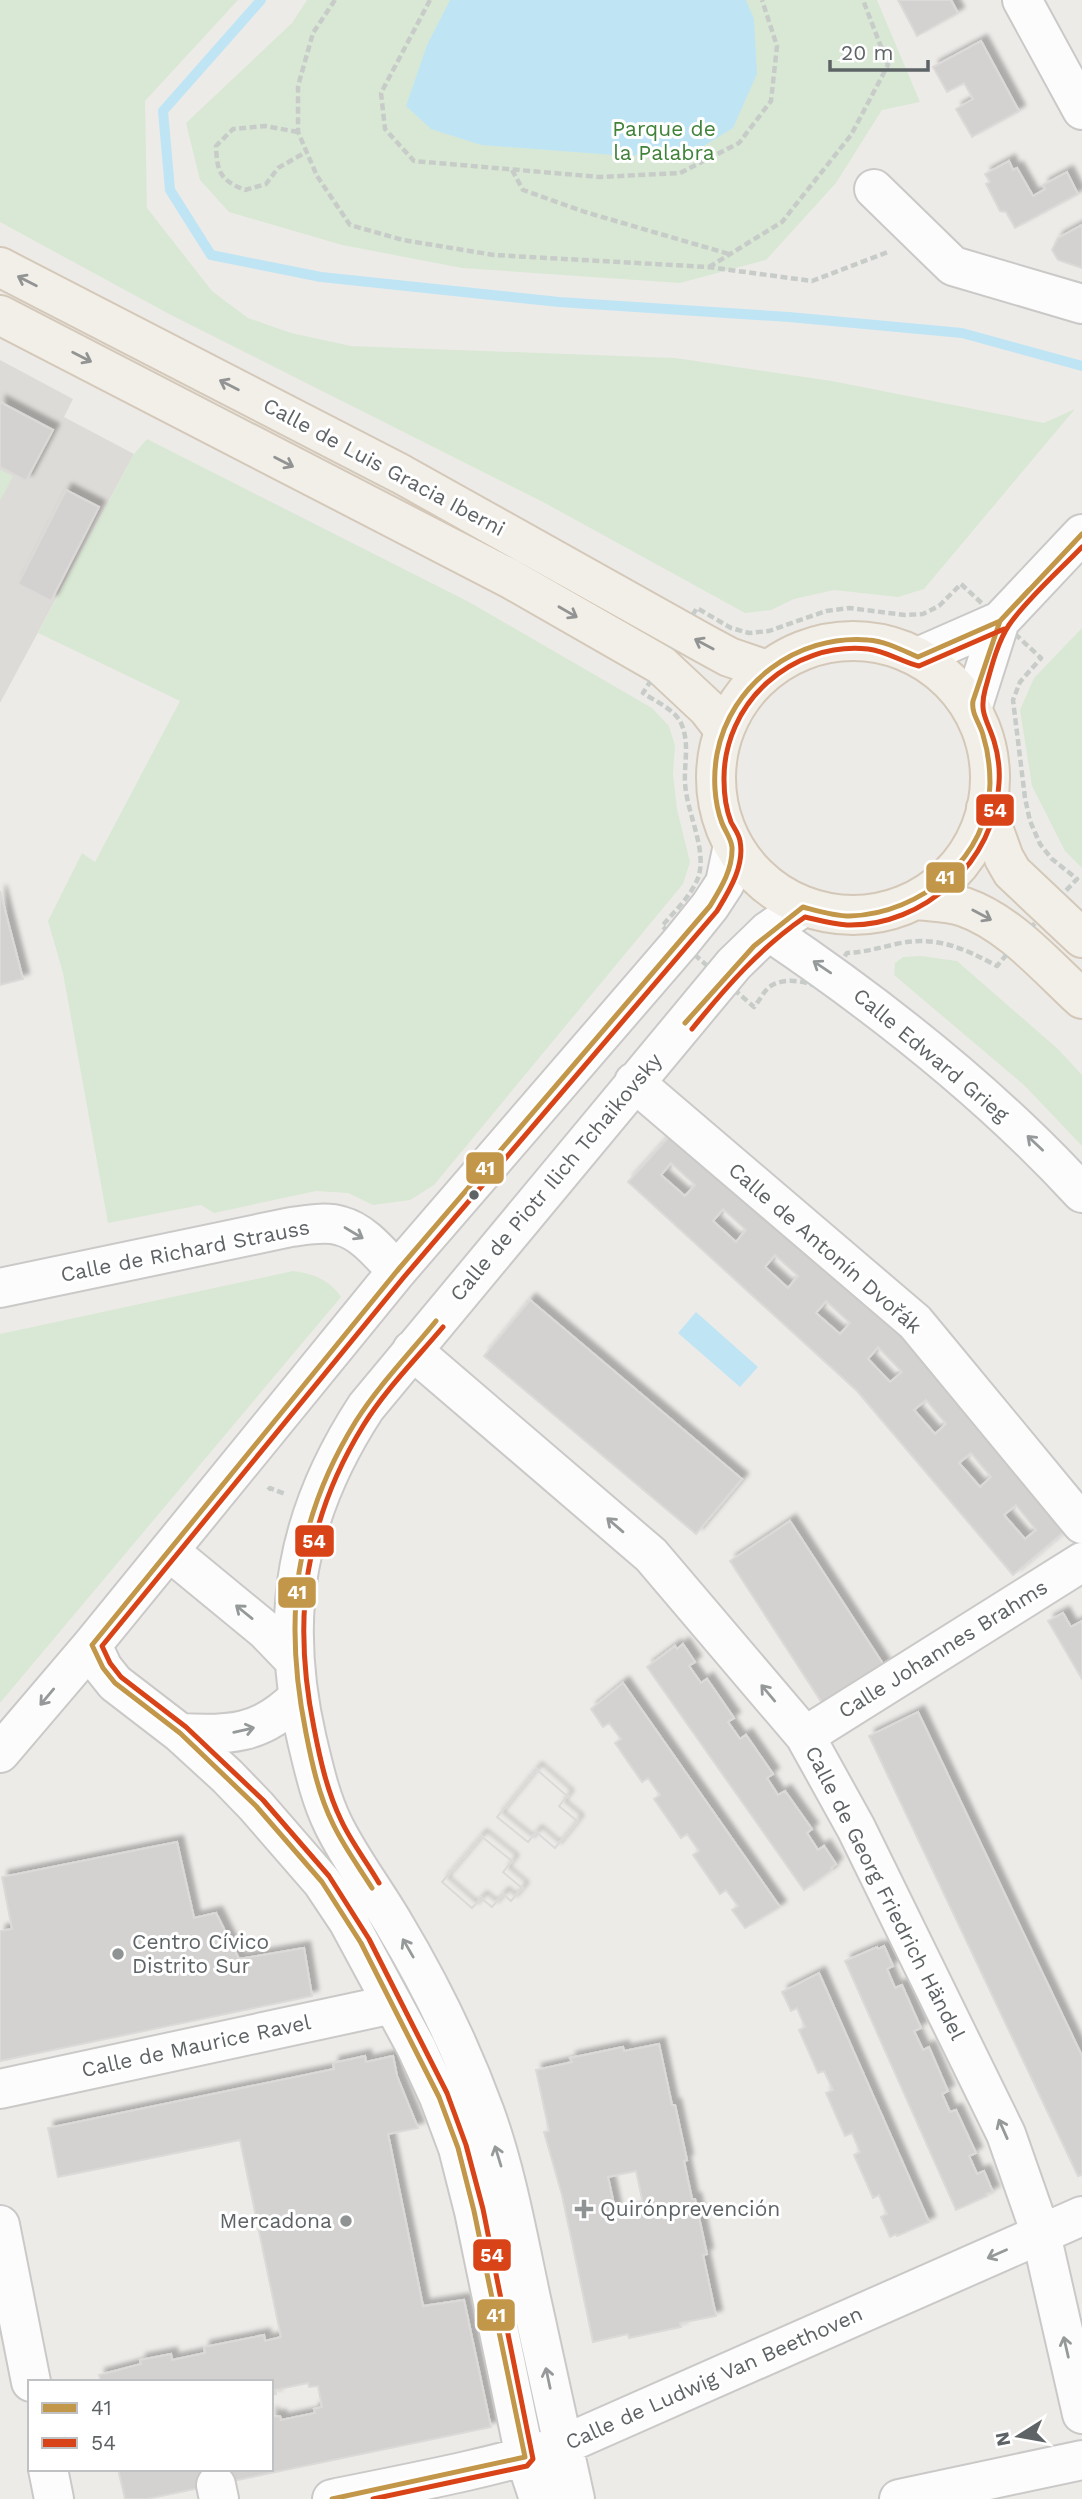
<svg xmlns="http://www.w3.org/2000/svg" width="1082" height="2499" font-family="'Work Sans',sans-serif">
	<style>
		.education { fill: #dddbd7 }
		.green { fill: #d9e8d4 }
		.water { fill: #bfe5f5 }
		.lines { fill: none; stroke-linecap: round; stroke-linejoin: round }
		.stream { stroke: #bfe5f5; stroke-width: 10 }
		.building { fill: #d4d2d1; stroke: #dcdad8; stroke-width: 2; fill-rule: evenodd; filter: url(#shadow) }
		.minor-casing { stroke: #cac9c8; stroke-width: 42 }
		.major-casing { stroke: #d4c8b8; stroke-width: 42 }
		.path { stroke: #c7ccc9; stroke-width: 4.5; stroke-dasharray: 7 3.5; stroke-linecap: butt }
		.minor { stroke: #fcfcfc; stroke-width: 38 }
		.major { stroke: #f2efe9; stroke-width: 38 }
		.bus-1-casing { stroke: #fff; stroke-width: 10 }
		.bus-2-casing { stroke: #fff; stroke-width: 10 }
		.bus-1 { stroke: #c3974a; stroke-width: 5 }
		.bus-2 { stroke: #d94318; stroke-width: 5 }
		.oneway { stroke: #929494 }
		.oneway2 { stroke: #95999a }
		.bus-dot { fill: #5e6366; stroke: #fff; stroke-width: 2.5 }
		.poi-dot { fill: #909394; stroke: #fff; stroke-width: 2.5 }
		.labels { text-anchor: middle; stroke-width: 6; stroke-linejoin: round; paint-order: stroke }
		.park-label { font-size: 21px; fill: #408239; stroke: #fff }
		.street-label { font-size: 21px; fill: #5e6366; stroke: #fff }
		.poi-label { font-size: 21px; fill: #5e6366; stroke: #fff; text-anchor: start }
		.line-badge { stroke: #fff; stroke-width: 2.5 }
		.badge-label { font-size: 19px; text-anchor: middle; font-weight: bold; fill: #fff }
	</style>
	<defs>
		<filter id="shadow"><feDropShadow dx="6" dy="-6" stdDeviation="2" flood-color="#0004"/></filter>
	</defs>
	<rect width="100%" height="100%" fill="#edebe8"/>
	<path class="education" d="M 0,360 L 73,399 L 64,417 L 134,454 L 0,703 Z"/>
	<path class="green" d="M 0,0 L 238,0 L 145,101 L 147,208 L 212,291 L 248,318 L 291,333 L 351,346 L 675,358 L 832,381 L 1044,423 L 1075,409 L 924,589 L 898,597 L 834,590 L 794,599 L 771,610 L 745,613 L 543,502 L 169,314 L 0,222 Z
		M 307,0 L 877,0 L 920,102 L 882,110 L 836,183 L 766,260 L 680,283 L 462,268 L 342,245 L 229,212 L 200,180 L 186,123 L 292,23 Z
		M 147,439 L 469,602 L 652,708 L 669,726 L 675,746 L 673,774 L 677,809 L 690,862 L 683,884 L 434,1185 L 410,1200 L 373,1205 L 348,1193 L 316,1191 L 214,1213 L 201,1205 L 108,1223 L 63,973 L 48,921 L 82,853 L 95,862 L 180,701 L 38,633 L 134,454 Z
		M 0,470 L 13,476 L 0,501 Z
		M 1082,628 L 1082,868 L 1065,851 L 1032,786 L 1020,710 L 1034,678 Z
		M 921,956 L 957,961 L 1058,1049 L 1082,1075 L 1082,1146 L 1025,1086 L 894,975 L 895,963 L 903,957 Z
		M 293,1271 C 314,1274 329,1279 341,1297 L 0,1703 L 0,1334 Z"/>
	<path class="water" d="M 450,0 L 746,0 L 754,19 L 757,74 L 733,128 L 697,150 L 627,156 L 481,145 L 431,129 L 406,106 L 427,45 Z
		M 696,1312 L 758,1367 L 740,1387 L 678,1333 Z"/>
	<g class="lines">
		<path class="stream" d="M 261,0 L 163,111 L 170,190 L 211,255 L 321,277 L 559,302 L 789,317 L 962,333 L 1082,366"/>
	</g>
	<path class="building" d="M 898,0 L 951,0 L 958,13 L 917,36 Z
		M 981,41 L 1019,111 L 972,137 L 956,109 L 973,99 L 964,83 L 947,92 L 933,67 Z
		M 1009,161 L 1013,170 L 1017,168 L 1033,196 L 1045,189 L 1043,185 L 1067,172 L 1078,194 L 1015,228 L 1006,212 L 1000,211 L 986,184 L 990,182 L 985,174 Z
		M 1082,225 L 1082,268 L 1058,260 L 1052,250 L 1058,238 Z
		M 0,402 L 53,430 L 26,481 L 0,467 Z
		M 66,490 L 99,507 L 51,601 L 18,584 Z
		M 0,891 L 23,979 L 0,985 Z
		M 677,1128 L 912,1338 L 1072,1525 L 1013,1575 L 857,1391 L 628,1182 ZM 671,1163 L 695,1185 L 685,1196 L 661,1175 ZM 723,1209 L 746,1230 L 736,1242 L 713,1221 ZM 775,1255 L 798,1276 L 788,1288 L 765,1267 ZM 826,1301 L 850,1323 L 840,1334 L 816,1313 ZM 878,1347 L 902,1372 L 890,1382 L 868,1359 ZM 926,1400 L 946,1424 L 935,1434 L 914,1410 ZM 971,1453 L 991,1477 L 980,1487 L 959,1463 ZM 1016,1505 L 1036,1530 L 1025,1539 L 1004,1515 Z
		M 530,1300 L 742,1479 L 696,1534 L 484,1356 Z
		M 790,1521 L 885,1667 L 824,1706 L 730,1561 Z
		M 1063,1613 L 1071,1627 L 1082,1621 L 1082,1679 L 1048,1621 Z
		M 683,1644 L 695,1662 L 689,1666 L 701,1683 L 707,1679 L 734,1718 L 728,1722 L 740,1739 L 746,1735 L 773,1774 L 767,1778 L 778,1795 L 785,1791 L 812,1829 L 807,1833 L 818,1850 L 824,1846 L 836,1864 L 831,1868 L 832,1870 L 804,1890 L 647,1667 L 675,1646 L 677,1649 Z
		M 623,1683 L 780,1907 L 745,1928 L 732,1910 L 738,1906 L 726,1890 L 720,1894 L 693,1855 L 699,1851 L 687,1834 L 681,1838 L 654,1799 L 660,1795 L 648,1778 L 642,1782 L 615,1743 L 621,1739 L 609,1723 L 603,1727 L 591,1709 Z
		M 918,1712 L 1082,2056 L 1082,2175 L 1078,2176 L 869,1736 Z
		M 536,1769 L 567,1796 L 559,1806 L 577,1821 L 555,1848 L 536,1832 L 528,1842 L 497,1817 Z
		M 536,1769 L 567,1796 L 559,1806 L 577,1821 L 555,1848 L 536,1832 L 528,1842 L 497,1817 Z
		M 481,1836 L 512,1861 L 503,1872 L 522,1888 L 511,1901 L 503,1894 L 492,1907 L 481,1898 L 472,1908 L 442,1882 Z
		M 481,1836 L 512,1861 L 503,1872 L 522,1888 L 511,1901 L 503,1894 L 492,1907 L 481,1898 L 472,1908 L 442,1882 Z
		M 177,1842 L 194,1918 L 216,1913 L 239,1959 L 304,1948 L 312,1996 L 0,2061 L 0,1931 L 12,1929 L 2,1877 Z
		M 884,1946 L 893,1966 L 887,1969 L 895,1988 L 902,1985 L 921,2028 L 914,2031 L 923,2050 L 929,2047 L 948,2091 L 942,2094 L 950,2112 L 956,2110 L 976,2153 L 969,2156 L 977,2174 L 984,2171 L 993,2192 L 986,2194 L 987,2196 L 956,2210 L 845,1961 L 877,1947 L 878,1949 Z
		M 819,1973 L 929,2222 L 897,2236 L 896,2234 L 890,2237 L 881,2217 L 887,2214 L 879,2195 L 873,2198 L 854,2155 L 860,2152 L 852,2133 L 845,2136 L 826,2093 L 833,2090 L 824,2071 L 818,2073 L 799,2030 L 805,2027 L 797,2008 L 791,2011 L 782,1992 Z
		M 659,2044 L 672,2105 L 675,2105 L 687,2160 L 684,2161 L 692,2199 L 695,2199 L 707,2254 L 703,2255 L 716,2316 L 680,2323 L 681,2327 L 629,2338 L 628,2334 L 593,2342 L 562,2195 L 544,2132 L 549,2131 L 536,2070 L 572,2062 L 570,2058 L 623,2047 L 624,2051 ZM 636,2171 L 644,2208 L 616,2214 L 608,2177 Z
		M 365,2056 L 366,2062 L 393,2056 L 397,2076 L 418,2128 L 388,2134 L 423,2306 L 464,2300 L 491,2427 L 147,2499 L 125,2499 L 118,2469 L 271,2469 L 271,2412 L 272,2417 L 280,2416 L 281,2420 L 315,2413 L 314,2409 L 322,2407 L 318,2386 L 309,2387 L 308,2383 L 275,2390 L 276,2394 L 271,2395 L 271,2382 L 101,2382 L 99,2375 L 141,2364 L 140,2360 L 171,2354 L 172,2360 L 205,2353 L 204,2347 L 264,2335 L 265,2341 L 281,2337 L 240,2140 L 58,2177 L 48,2128 L 334,2069 L 333,2063 Z"/>
	<g class="lines">
		<g class="minor-casing">
			<path id="minor" d="M 1022,0 L 1082,110
				M 874,189 L 953,266 L 1082,304
				M 918,657 L 1000,621
				M 972,709 L 1000,621 L 1082,534
				M 768,931 C 881,1007 990,1093 1082,1193
				M 634,1082 L 915,1322 L 1082,1524
				M 0,1288 L 291,1227 C 307,1225 326,1221 341,1226 C 364,1232 381,1255 397,1271
				M 412,1350 L 651,1555 L 805,1736 L 856,1828 L 1006,2134 L 1041,2234 L 1082,2414
				M 169,1551 L 265,1630 L 293,1659
				M 92,1645 L 103,1668 L 115,1683 L 180,1733 L 227,1776 L 256,1806 L 322,1882 L 348,1921 L 416,2047 L 439,2097 L 458,2148 L 474,2211 L 525,2457 L 539,2499
				M 180,1733 C 229,1736 262,1734 297,1698
				M 805,1736 L 1082,1562
				M 0,1753 L 92,1645 L 397,1271 L 681,942 L 710,906 L 725,883 L 733,845
				M 0,2089 L 393,2004
				M 0,2225 L 31,2382
				M 48,2469 L 54,2499
				M 216,2485 L 219,2499
				M 332,2499 C 410,2483 488,2469 563,2445 L 1082,2216
				M 575,2499 C 560,2431 545,2362 530,2294 C 517,2233 506,2171 485,2113 C 461,2047 430,1984 394,1924 C 374,1890 350,1859 333,1824 C 320,1797 314,1769 307,1740 C 278,1616 296,1514 366,1407 L 734,964 L 768,931 L 803,907
				M 899,2499 L 1082,2460"/>
		</g>
		<g class="major-casing">
			<path id="major" d="M 0,267 L 401,474 L 705,644 L 729,657 L 767,670
				M 0,315 L 509,578 L 661,665 L 707,708 L 724,730
				M716 778a137 137 0 1 1 274 0a137 137 0 1 1-274 0Z
				M 986,808 L 1004,858 L 1012,872 L 1082,938
				M 916,900 C 932,902 949,902 964,907 C 1010,923 1047,967 1082,999"/>
		</g>
		<path class="path" d="M 335,0 L 313,33 L 298,86 L 298,132 L 317,176 L 350,225 L 403,240 L 494,255 L 708,267 L 812,281 L 888,252
			M 430,0 L 381,93 L 385,129 L 414,161 L 600,177 L 680,173 L 739,143 L 771,101 L 777,46 L 762,0
			M 298,132 L 265,126 L 233,129 L 216,146 C 217,172 220,180 245,190 L 266,184 L 278,168 L 306,152
			M 512,170 L 523,190 L 585,212 L 729,254
			M 709,267 L 782,222 L 851,135 L 888,65 L 863,0
			M 961,584 L 1041,658 L 1020,682 L 1013,700 L 1025,798 L 1030,821 L 1040,844 L 1052,859 L 1077,879 L 1018,941 L 997,966 C 963,948 936,935 896,944 C 879,948 865,952 847,953 L 822,989 C 807,981 783,976 768,988 C 763,993 759,1001 754,1007 L 662,926 C 674,912 691,896 698,878 C 708,850 686,812 685,782 C 684,762 690,743 681,723 C 674,709 655,701 643,693 L 697,608 L 731,628 L 749,633 L 769,631 L 826,611 L 849,608 L 905,615 L 923,614 L 939,606 Z
			M 268,1490 L 270,1488 L 285,1494"/>
		<use href="#minor" class="minor"/>
		<use href="#major" class="major"/>
		<g class="bus-1-casing">
			<path id="bus-1" d="M 685,1023 L 754,946 L 803,907 C 818,911 834,916 850,916 C 921,914 990,857 990,783 C 990,767 988,751 983,735 C 980,723 971,714 973,701 L 1000,621 L 1029,590
				M 372,1888 C 359,1867 344,1847 333,1824 C 319,1796 312,1764 306,1733 C 283,1619 294,1521 356,1421 C 379,1385 409,1354 436,1321
				M 332,2499 L 525,2457 L 474,2211 L 458,2148 L 439,2097 L 361,1943 L 322,1882 L 256,1806 L 180,1733 L 115,1683 L 103,1668 L 92,1645 L 397,1271 L 710,906 C 721,888 733,869 732,847 C 731,838 725,831 722,823 C 714,802 713,776 717,754 C 730,684 797,634 868,640 C 885,641 902,650 918,657 L 1000,621 L 1082,534"/>
		</g>
		<g class="bus-2-casing">
			<path id="bus-2" d="M 692,1029 C 726,987 760,948 805,917 C 818,920 832,924 847,925 C 924,927 996,861 999,783 C 1000,769 998,754 994,741 C 987,719 979,713 985,690 C 991,669 997,643 1009,625 C 1027,599 1060,570 1082,547
				M 379,1883 C 367,1862 351,1842 341,1820 C 327,1791 320,1759 314,1728 C 292,1619 304,1522 363,1426 C 385,1390 416,1359 443,1327
				M 373,2499 L 527,2466 L 533,2459 L 483,2209 L 466,2145 L 447,2093 L 369,1939 L 329,1876 L 263,1800 L 186,1727 L 121,1677 L 110,1663 L 102,1646 L 404,1277 L 717,911 C 729,891 745,866 740,841 C 739,834 734,828 731,822 C 726,809 724,794 724,780 C 723,703 792,641 868,649 C 886,651 902,662 919,666 L 1004,629"/>
		</g>
		<use href="#bus-1" class="bus-1"/>
		<use href="#bus-2" class="bus-2"/>
	</g>
	<defs><path id="oneway-shaft" d="M-6 0H5M1.5-3L5.5 0L1.5 3" fill="none" stroke-width="1.6" stroke-linecap="round" stroke-linejoin="round" transform="scale(1.75)"/></defs>
	<g class="oneway">
		<use href="#oneway-shaft" transform="translate(27 281) rotate(-153)"/>
		<use href="#oneway-shaft" transform="translate(82 357) rotate(27)"/>
		<use href="#oneway-shaft" transform="translate(229 385) rotate(-153)"/>
		<use href="#oneway-shaft" transform="translate(284 462) rotate(27)"/>
		<use href="#oneway-shaft" transform="translate(568 612) rotate(30)"/>
		<use href="#oneway-shaft" transform="translate(704 644) rotate(-152)"/>
		<use href="#oneway-shaft" transform="translate(982 915) rotate(28)"/>
	</g>
	<g class="oneway2">
		<use href="#oneway-shaft" transform="translate(822 967) rotate(-146)"/>
		<use href="#oneway-shaft" transform="translate(1035 1143) rotate(-137)"/>
		<use href="#oneway-shaft" transform="translate(354 1233) rotate(31)"/>
		<use href="#oneway-shaft" transform="translate(615 1525) rotate(-139)"/>
		<use href="#oneway-shaft" transform="translate(244 1612) rotate(-141)"/>
		<use href="#oneway-shaft" transform="translate(768 1693) rotate(-130)"/>
		<use href="#oneway-shaft" transform="translate(47 1697) rotate(130)"/>
		<use href="#oneway-shaft" transform="translate(244 1730) rotate(-13)"/>
		<use href="#oneway-shaft" transform="translate(408 1948) rotate(-120)"/>
		<use href="#oneway-shaft" transform="translate(1003 2129) rotate(-114)"/>
		<use href="#oneway-shaft" transform="translate(498 2156) rotate(-107)"/>
		<use href="#oneway-shaft" transform="translate(997 2254) rotate(156)"/>
		<use href="#oneway-shaft" transform="translate(1066 2347) rotate(-103)"/>
		<use href="#oneway-shaft" transform="translate(548 2378) rotate(-102)"/>
	</g>
	<circle class="bus-dot" cx="474" cy="1195" r="6"/>
	<g class="poi-dot">
		<circle cx="118" cy="1954" r="7"/>
		<path d="M580.5 2198.5h7v7h7v7h-7v7h-7v-7h-7v-7h7z"/>
		<circle cx="346" cy="2221" r="7"/>
	</g>
	<g class="labels">
		<g class="park-label">
			<text x="664" y="136">Parque de<tspan x="664" dy="24">la Palabra</tspan></text>
		</g>
		<g class="street-label">
			<text transform="translate(384 467) rotate(28)" y="7">Calle de Luis Gracia Iberni</text>
			<text transform="translate(931 1055) rotate(40)" y="7">Calle Edward Grieg</text>
			<text transform="translate(556 1177) rotate(-50)" y="7">Calle de Piotr Ilich Tchaikovsky</text>
			<text transform="translate(825 1248) rotate(41)" y="7">Calle de Antonín Dvořák</text>
			<text transform="translate(185 1251) rotate(-11)" y="7">Calle de Richard Strauss</text>
			<text transform="translate(943 1649) rotate(-32)" y="7">Calle Johannes Brahms</text>
			<text transform="translate(885 1893) rotate(63)" y="7">Calle de Georg Friedrich Händel</text>
			<text transform="translate(196 2046) rotate(-12)" y="7">Calle de Maurice Ravel</text>
			<text transform="translate(714 2378) rotate(-24)" y="7">Calle de Ludwig Van Beethoven</text>
		</g>
		<g class="poi-label">
			<text x="132" y="1949">Centro Cívico<tspan x="132" dy="24">Distrito Sur</tspan></text>
			<text x="600" y="2216">Quirónprevención</text>
			<text x="332" y="2228" text-anchor="end">Mercadona</text>
		</g>
	</g>
	<g class="line-badge">
		<rect x="975" y="793" width="40" height="34" rx="7" fill="#d94318"/>
		<rect x="925" y="861" width="41" height="33" rx="7" fill="#c3974a"/>
		<rect x="465" y="1151" width="40" height="34" rx="7" fill="#c3974a"/>
		<rect x="294" y="1524" width="41" height="34" rx="7" fill="#d94318"/>
		<rect x="277" y="1576" width="40" height="33" rx="7" fill="#c3974a"/>
		<rect x="472" y="2238" width="40" height="34" rx="7" fill="#d94318"/>
		<rect x="476" y="2298" width="40" height="34" rx="7" fill="#c3974a"/>
	</g>
	<g class="badge-label">
		<text x="995" y="817">54</text>
		<text x="945" y="884">41</text>
		<text x="485" y="1175">41</text>
		<text x="314" y="1548">54</text>
		<text x="297" y="1599">41</text>
		<text x="492" y="2262">54</text>
		<text x="496" y="2322">41</text>
	</g>
	<rect x="28" y="2380" width="245" height="91" fill="#ffffff" stroke="#bfc1c2" stroke-width="2"/>
	<rect x="42" y="2403" width="35" height="10" fill="#c3974a" stroke="#bfc1c2" stroke-width="2"/>
	<text x="91" y="2415" font-size="21" fill="#5e6366">41</text>
	<rect x="42" y="2438" width="35" height="10" fill="#d94318" stroke="#bfc1c2" stroke-width="2"/>
	<text x="91" y="2450" font-size="21" fill="#5e6366">54</text>
	<g transform="translate(1019 2436) rotate(259)" stroke="#ffffff" stroke-width="5" paint-order="stroke">
	<path d="M0-5L12 26L0 18L-12 26Z" fill="#5e6366"/>
	<text y="-10" font-size="19" font-weight="bold" text-anchor="middle" fill="#5e6366">N</text>
	</g>
	<path d="M830 60v10h98v-10" fill="none" stroke="#5e6366" stroke-width="3.5"/>
	<text x="841" y="60" font-size="21" fill="#5e6366" stroke="#ffffff" stroke-width="5" paint-order="stroke">20 m</text>
</svg>
